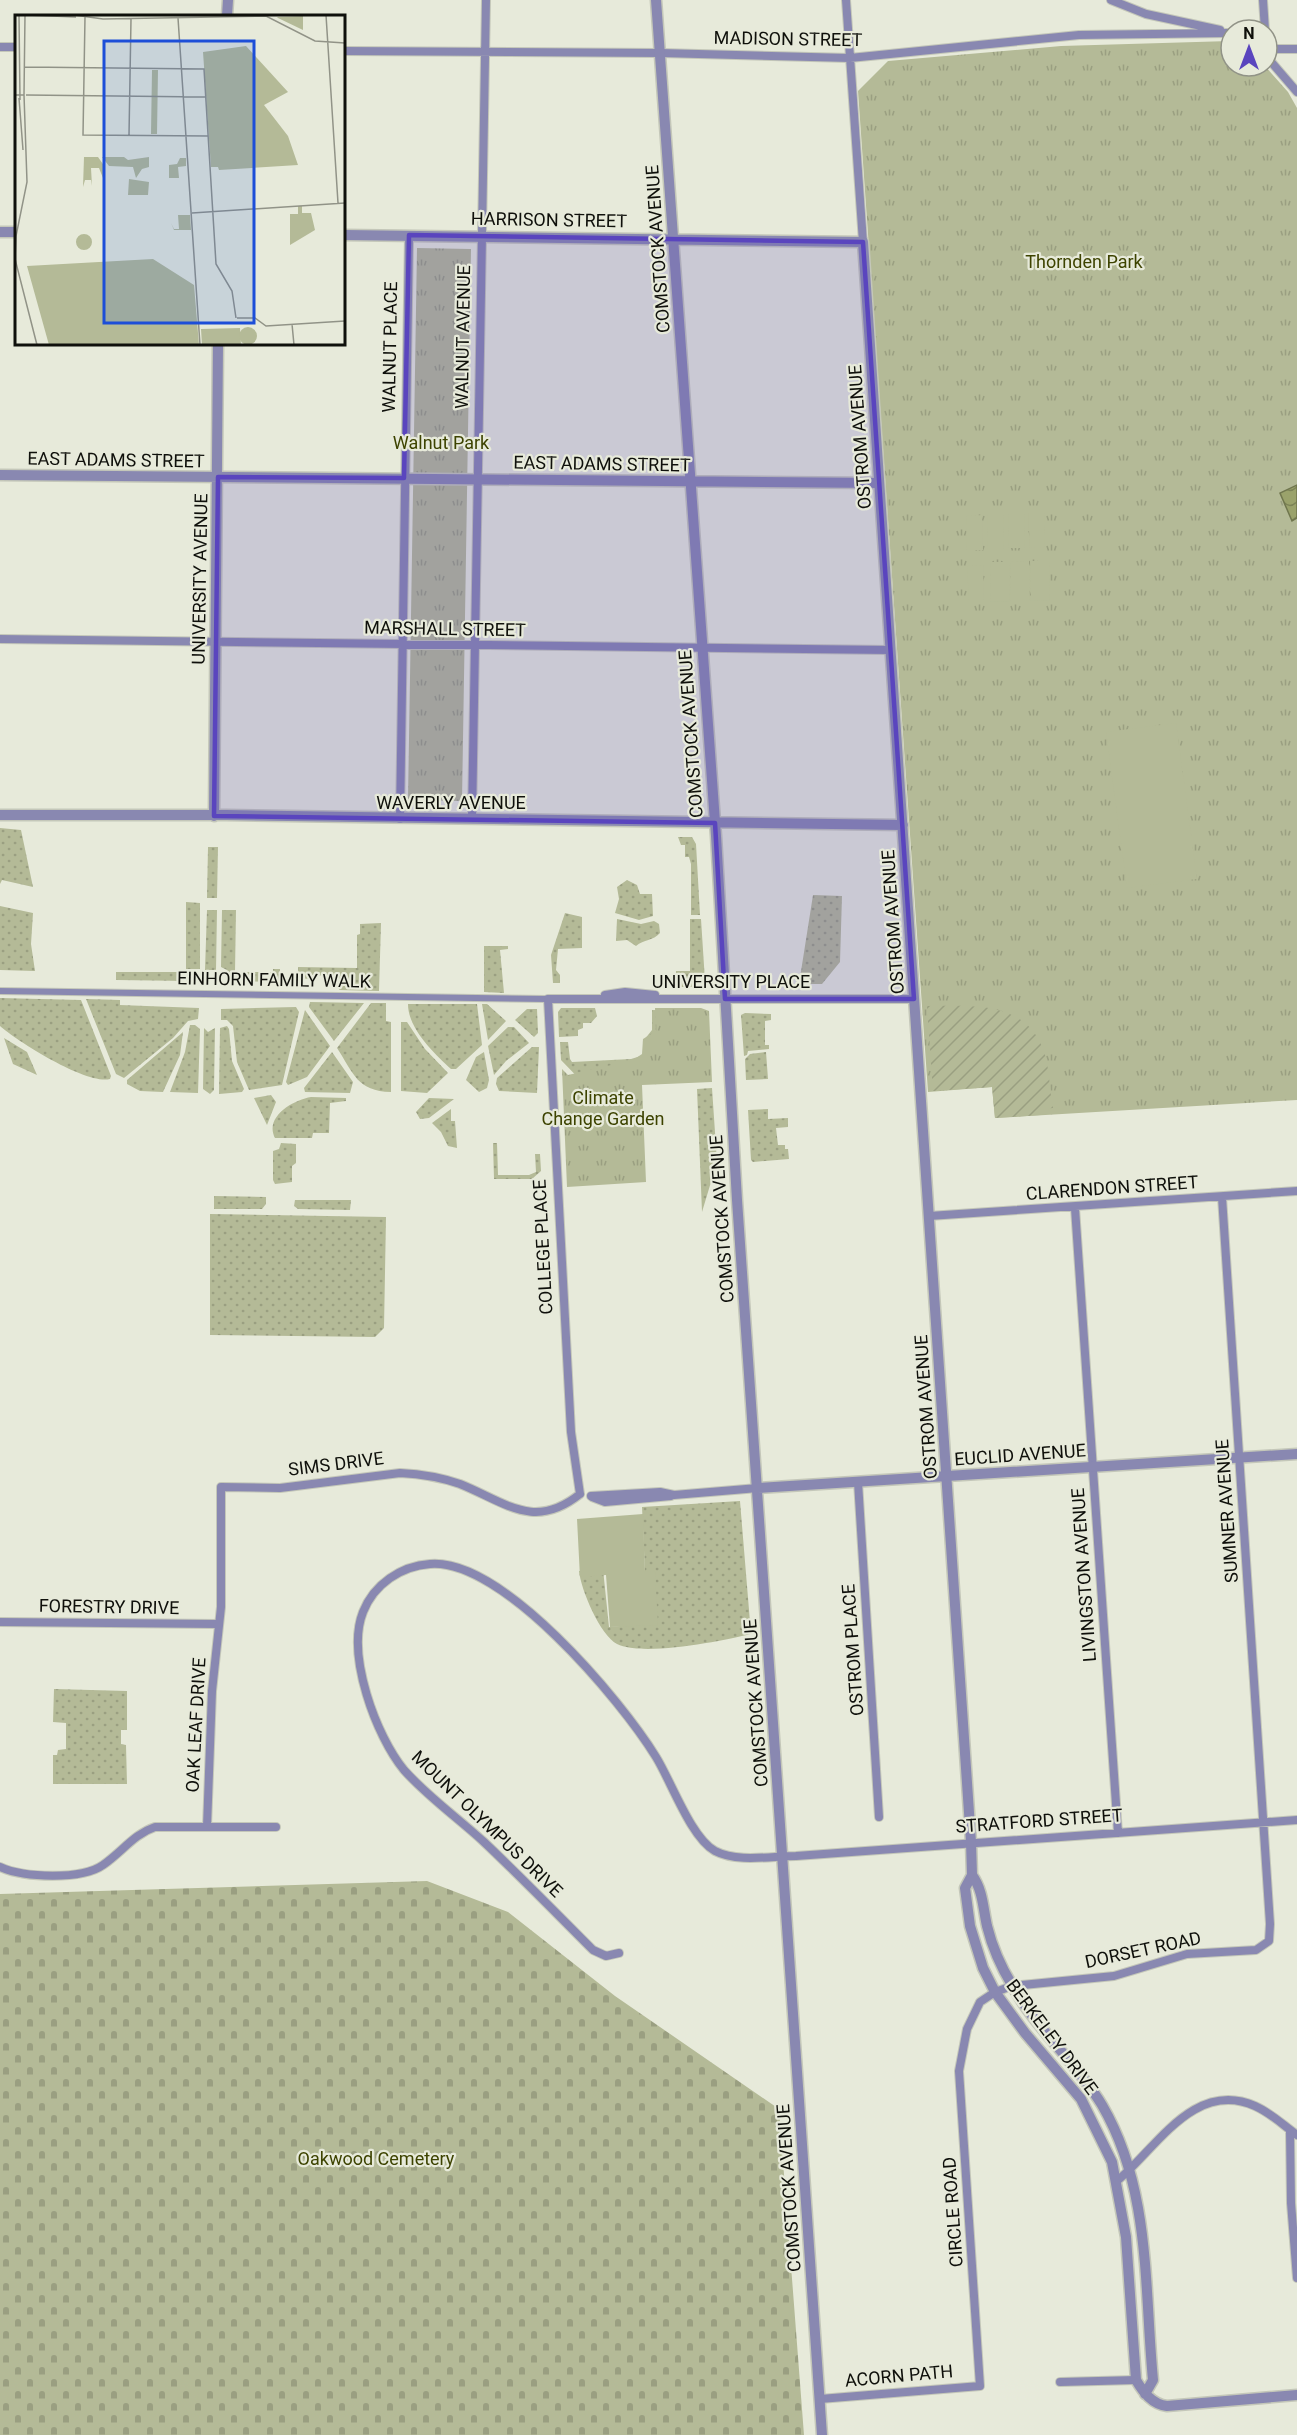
<svg xmlns="http://www.w3.org/2000/svg" width="1297" height="2435" font-family="Roboto,sans-serif">
	<style>
		.grass { fill: url(#grass-dots) }
		.cemetery { fill: url(#cemetery-stones) }
		.park { fill: url(#park-tufts) }
		.garden { fill: url(#garden-furrows) }
		.pitch { fill: #b4ba97 }
		.water { fill: url(#water-waves); stroke: #70764e; stroke-width: 1.5 }
		.lines { fill: none; stroke-linecap: round; stroke-linejoin: round }
		.pedestrian-casing { stroke: #c4c7b9; stroke-width: 8 }
		.minor-casing { stroke: #c4c7b9; stroke-width: 10 }
		.tertiary-casing { stroke: #c4c7b9; stroke-width: 13 }
		.pedestrian { stroke: #8988b1; stroke-width: 6 }
		.minor { stroke: #8988b1; stroke-width: 8 }
		.tertiary { stroke: #8988b1; stroke-width: 10 }
		.marked { fill: #5a45be; fill-opacity: 0.2; stroke: #5a45be; stroke-width: 4.5; stroke-linejoin: round }
		.labels { text-anchor: middle; stroke-width: 4.5; stroke-linejoin: round; paint-order: stroke }
		.street-label { font-size: 18px; fill: #0f100b; stroke: #e7eada }
		.park-label { font-size: 18px; fill: #3d4300; stroke: #e7eada }
		.inset-road { fill: none; stroke: #919387; stroke-width: 1.5 }
		.view { fill: #1d4ed8; fill-opacity: 0.15; stroke: #1d4ed8; stroke-width: 3 }
		.inset-edge { fill: none; stroke: #0f100b; stroke-width: 3 }
	</style>
	<defs>
		<pattern id="grass-dots" width="8" height="8" patternUnits="userSpaceOnUse" patternTransform="scale(1.5)"><rect width="8" height="8" fill="#b4ba97"/><path d="M2 2h.1M6 6h.1" fill="none" stroke="#9a9f81" stroke-width="1.8" stroke-linecap="round"/></pattern>
		<pattern id="cemetery-stones" width="16" height="16" patternUnits="userSpaceOnUse" patternTransform="scale(1.5)"><rect width="16" height="16" fill="#b4ba97"/><path d="M2 7V4a2 2 0 0 1 4 0v3zM10 15v-3a2 2 0 0 1 4 0v3z" fill="#9a9f81"/></pattern>
		<pattern id="park-tufts" width="24" height="20" patternUnits="userSpaceOnUse" patternTransform="scale(1.5)"><rect width="24" height="20" fill="#b4ba97"/><path d="M3 7l-1-3M5 7V3M7 7l1-3M15 17l-1-3M17 17v-4M19 17l1-3" fill="none" stroke="#9a9f81"/></pattern>
		<pattern id="garden-furrows" width="10" height="10" patternUnits="userSpaceOnUse" patternTransform="scale(1.5)"><rect width="10" height="10" fill="#b4ba97"/><path d="M-1 1l2-2M0 10L10 0M9 11l2-2" fill="none" stroke="#9a9f81"/></pattern>
		<pattern id="water-waves" width="16" height="10" patternUnits="userSpaceOnUse" patternTransform="scale(1.5)"><rect width="16" height="10" fill="#9aa26b"/><path d="M0 5q4-4 8 0t8 0" fill="none" stroke="#7c8356"/></pattern>
	</defs>
	<rect width="100%" height="100%" fill="#e7eada"/>
	<path class="grass" d="M 0,828 L 21,830 L 33,887 L 2,880 L 0,884 Z
		M 678,837 L 692,837 L 696,844 L 700,915 L 691,915 L 691,864 L 689,857 L 685,857 L 685,845 L 681,845 Z
		M 208,847 L 218,847 L 217,898 L 207,898 Z
		M 627,880 L 637,885 L 640,894 L 652,894 L 653,916 L 639,920 L 615,913 L 619,899 L 617,887 Z
		M 813,895 L 842,896 L 840,962 L 822,984 L 799,984 Z
		M 186,902 L 200,903 L 200,969 L 186,969 Z
		M 0,906 L 33,913 L 31,944 L 35,971 L 0,970 Z
		M 207,910 L 217,910 L 216,970 L 205,970 Z
		M 222,910 L 236,910 L 235,972 L 273,972 L 273,969 L 280,969 L 280,982 L 231,981 L 227,970 L 221,967 Z
		M 565,913 L 582,917 L 582,948 L 558,949 L 556,970 L 560,975 L 560,983 L 553,983 L 551,955 Z
		M 617,919 L 641,924 L 654,921 L 659,924 L 660,933 C 653,941 644,939 636,946 L 627,940 L 616,941 Z
		M 690,919 L 701,919 L 705,981 L 695,987 L 676,987 L 676,971 L 690,971 Z
		M 381,923 L 379,991 L 339,990 L 339,976 L 310,975 L 310,979 L 298,978 L 298,967 L 357,968 L 357,935 L 360,934 L 360,924 Z
		M 484,946 L 508,946 L 508,949 L 500,950 L 504,993 L 484,992 Z
		M 116,972 L 186,972 L 190,973 L 189,981 L 116,980 Z
		M 0,998 L 81,1000 L 111,1076 L 110,1079 C 87,1085 18,1042 0,1026 Z
		M 86,999 L 120,1000 L 120,1005 L 199,1008 L 198,1019 L 188,1021 L 173,1038 L 124,1078 L 116,1074 Z
		M 310,1002 L 364,1003 L 334,1041 L 309,1007 Z
		M 371,1003 L 386,1003 L 386,1021 L 391,1022 L 391,1092 C 357,1091 354,1074 337,1048 Z
		M 408,1004 L 477,1004 L 482,1045 L 456,1069 L 451,1069 C 434,1053 408,1029 408,1004 Z
		M 482,1004 L 487,1004 L 506,1021 L 488,1040 Z
		M 296,1007 L 299,1012 L 282,1085 L 249,1090 L 237,1062 L 233,1026 L 227,1020 L 221,1020 L 221,1009 Z
		M 561,1008 L 595,1008 L 597,1016 L 591,1023 L 583,1023 L 583,1028 L 578,1030 L 578,1036 L 559,1037 L 558,1012 Z
		M 527,1009 L 537,1009 L 538,1033 L 534,1037 L 515,1020 Z
		M 305,1010 L 330,1046 L 307,1077 L 288,1085 L 286,1082 Z
		M 652,1010 L 699,1011 L 700,1014 L 698,1019 L 625,1087 L 590,1090 L 561,1060 L 560,1042 L 568,1042 L 570,1059 L 572,1062 L 631,1059 L 644,1055 L 644,1040 L 652,1030 Z
		M 745,1013 L 771,1014 L 771,1020 L 765,1021 L 765,1045 L 769,1045 L 769,1049 L 748,1051 L 747,1055 L 744,1056 L 741,1015 Z
		M 401,1022 L 407,1022 L 425,1049 L 448,1073 L 427,1093 L 401,1091 Z
		M 190,1025 L 195,1025 L 200,1029 L 198,1093 L 170,1092 L 185,1052 Z
		M 227,1026 L 229,1029 L 232,1061 L 244,1089 L 242,1092 L 219,1094 L 220,1028 Z
		M 508,1027 L 514,1027 L 529,1043 L 506,1061 L 494,1075 L 488,1046 Z
		M 204,1028 L 208,1032 L 215,1028 L 214,1090 L 210,1094 L 203,1089 Z
		M 183,1032 L 180,1055 L 163,1092 L 140,1091 L 127,1084 L 127,1080 Z
		M 4,1038 L 27,1052 L 37,1075 L 13,1064 Z
		M 532,1047 L 539,1047 L 537,1093 L 499,1091 L 496,1084 L 497,1078 Z
		M 332,1052 L 353,1082 L 350,1093 L 305,1092 L 304,1088 Z
		M 484,1052 L 489,1080 L 487,1088 L 479,1092 L 466,1080 L 476,1057 Z
		M 766,1052 L 768,1079 L 746,1080 L 745,1059 L 750,1054 Z
		M 712,1088 L 717,1162 L 702,1212 L 697,1089 Z
		M 271,1095 L 276,1102 L 267,1125 L 254,1098 Z
		M 311,1097 L 346,1098 L 346,1101 L 330,1103 L 329,1133 L 313,1133 L 312,1138 L 275,1138 C 264,1117 293,1100 311,1097 Z
		M 429,1098 L 454,1099 L 429,1118 L 420,1119 L 416,1112 Z
		M 451,1109 L 451,1121 L 455,1121 L 457,1148 L 448,1146 L 441,1132 L 432,1123 Z
		M 768,1109 L 768,1119 L 788,1118 L 788,1127 L 776,1128 L 778,1145 L 785,1145 L 785,1149 L 788,1149 L 789,1159 L 753,1162 L 751,1160 L 748,1110 Z
		M 281,1143 L 296,1144 L 296,1163 L 292,1166 L 292,1182 L 275,1184 L 273,1180 L 273,1151 L 279,1149 Z
		M 493,1143 L 497,1143 L 498,1175 L 529,1175 L 536,1172 L 535,1154 L 540,1154 L 541,1171 L 532,1179 L 494,1179 Z
		M 214,1196 L 266,1197 L 266,1204 L 262,1209 L 214,1209 Z
		M 295,1200 L 351,1200 L 350,1210 L 298,1209 L 294,1206 Z
		M 210,1214 L 386,1217 L 384,1328 L 375,1337 L 210,1335 Z
		M 740,1501 L 751,1634 C 722,1641 643,1657 617,1644 C 600,1635 581,1590 579,1571 L 603,1569 L 609,1627 L 655,1623 L 652,1572 L 645,1572 L 642,1507 Z
		M 54,1689 L 127,1691 L 127,1730 L 121,1730 L 121,1744 L 126,1745 L 127,1784 L 53,1784 L 53,1755 L 57,1755 L 58,1750 L 66,1749 L 66,1723 L 53,1722 Z"/>
	<path class="cemetery" d="M 427,1881 L 508,1912 L 615,1996 L 779,2109 L 804,2435 L 0,2435 L 0,1894 Z"/>
	<path class="park" d="M 1230,41 L 1231,66 L 1265,66 L 1288,92 L 1297,108 L 1297,1100 L 995,1118 L 992,1087 L 928,1092 L 858,91 L 888,61 L 1061,46 Z
		M 417,248 L 471,249 L 462,801 L 408,800 Z
		M 655,1008 L 701,1008 L 709,1011 L 712,1082 L 642,1085 L 646,1182 L 567,1187 L 562,1069 L 568,1075 L 633,1060 L 642,1054 L 643,1039 L 656,1031 Z"/>
	<path class="garden" d="M 927,1006 C 970,1006 1025,1000 1043,1049 C 1050,1067 1049,1089 1053,1108 L 1041,1109 L 1041,1115 L 995,1118 L 992,1087 L 933,1091 Z"/>
	<path class="pitch" d="M 1028,513 L 1044,513 L 1045,547 L 1030,548 Z
		M 1008,514 L 1024,514 L 1025,548 L 1009,548 Z
		M 982,515 L 983,550 L 967,550 L 966,516 Z
		M 987,515 L 1003,515 L 1004,549 L 988,549 Z
		M 1029,561 L 1030,601 L 1011,601 L 1010,562 Z
		M 1030,561 L 1049,561 L 1050,600 L 1031,601 Z
		M 990,562 L 1009,562 L 1010,601 L 991,602 Z
		M 983,565 L 984,600 L 969,600 L 967,566 Z
		M 1176,723 L 1197,879 L 1127,888 L 1106,732 Z
		M 643,1514 L 645,1571 L 655,1572 L 658,1625 L 610,1627 L 606,1575 L 580,1577 L 577,1519 Z"/>
	<path class="water" d="M 1297,485 L 1297,518 L 1292,521 L 1280,493 Z"/>
	<g class="lines">
		<g class="pedestrian-casing">
			<path id="pedestrian" d="M 0,991 L 548,999"/>
		</g>
		<g class="minor-casing">
			<path id="minor" d="M 846,0 L 863,242
				M 1111,0 L 1146,14 L 1220,30
				M 1263,0 L 1265,30
				M 0,47 L 16,47
				M 1267,49 L 1297,49
				M 344,51 L 661,53 L 850,58 L 1079,35 L 1229,33
				M 1267,57 L 1297,92
				M 0,639 L 890,650
				M 400,819 L 409,235
				M 472,819 L 486,0
				M 605,995 L 625,992 L 655,995
				M 1075,1208 L 1118,1833
				M 929,1216 L 1297,1191
				M 858,1482 L 879,1817
				M 580,1494 L 571,1432 L 548,999 L 914,999
				M 591,1496 L 660,1492 L 674,1495 L 758,1488
				M 592,1497 L 605,1502 L 671,1496
				M 0,1622 L 218,1624
				M 207,1827 L 212,1691 L 221,1607 L 221,1487 L 280,1488 L 400,1473 C 420,1474 440,1477 460,1484 C 505,1502 534,1531 580,1494
				M 0,1867 C 24,1878 82,1880 103,1865 C 122,1852 134,1834 155,1827 L 276,1827
				M 619,1953 L 606,1956 L 593,1950 C 557,1914 521,1877 484,1842 C 458,1818 428,1797 404,1770 C 376,1736 346,1655 363,1612 C 374,1584 401,1566 430,1564 C 502,1558 621,1700 656,1757 C 671,1781 691,1838 715,1851 C 738,1863 771,1856 796,1856 L 1297,1820
				M 1290,2130 L 1291,2203 L 1297,2278
				M 1117,2181 C 1156,2149 1194,2079 1255,2106 C 1271,2113 1283,2125 1297,2135
				M 1060,2382 L 1136,2380
				M 820,2399 L 980,2386 L 959,2071 L 967,2029 L 980,2002 L 995,1992 L 1012,1986 L 1114,1976 L 1187,1954 L 1256,1950 L 1269,1941 L 1270,1924 L 1222,1197"/>
		</g>
		<g class="tertiary-casing">
			<path id="tertiary" d="M 656,0 L 716,836 L 737,1200 L 822,2435
				M 227,16 L 228,0
				M 0,232 L 16,232
				M 344,235 L 863,242 L 971,1842 L 972,1875 L 965,1888 L 970,1926 L 983,1968 L 995,1992 L 1025,2033 L 1081,2099 L 1112,2162 L 1126,2237 L 1136,2380 C 1143,2392 1152,2404 1167,2406 L 1297,2395
				M 0,475 L 879,483
				M 0,815 L 226,815 L 903,825
				M 214,816 L 218,344
				M 758,1488 L 1297,1454
				M 972,1875 C 983,1890 983,1908 987,1926 C 992,1946 1001,1967 1012,1985 C 1036,2029 1076,2062 1102,2105 C 1151,2189 1144,2286 1153,2380 L 1145,2394"/>
		</g>
		<use href="#pedestrian" class="pedestrian"/>
		<use href="#minor" class="minor"/>
		<use href="#tertiary" class="tertiary"/>
	</g>
	<path class="marked" d="M 409,235 L 863,242 L 914,999 L 725,999 L 715,823 L 214,816 L 218,477 L 404,478 Z"/>
	<g class="labels">
		<g class="street-label">
			<text transform="translate(788 39) rotate(1)" y="6">MADISON STREET</text>
			<text transform="translate(549 220) rotate(1)" y="6">HARRISON STREET</text>
			<text transform="translate(658 249) rotate(-94)" y="6">COMSTOCK AVENUE</text>
			<text transform="translate(463 337) rotate(-89)" y="6">WALNUT AVENUE</text>
			<text transform="translate(390 347) rotate(-89)" y="6">WALNUT PLACE</text>
			<text transform="translate(860 437) rotate(-94)" y="6">OSTROM AVENUE</text>
			<text transform="translate(116 460) rotate(1)" y="6">EAST ADAMS STREET</text>
			<text transform="translate(602 464) rotate(1)" y="6">EAST ADAMS STREET</text>
			<text transform="translate(200 579) rotate(-89)" y="6">UNIVERSITY AVENUE</text>
			<text transform="translate(445 629) rotate(1)" y="6">MARSHALL STREET</text>
			<text transform="translate(691 734) rotate(-94)" y="6">COMSTOCK AVENUE</text>
			<text x="451" y="809">WAVERLY AVENUE</text>
			<text transform="translate(893 922) rotate(-94)" y="6">OSTROM AVENUE</text>
			<text transform="translate(274 980) rotate(1)" y="6">EINHORN FAMILY WALK</text>
			<text x="731" y="988">UNIVERSITY PLACE</text>
			<text transform="translate(1112 1188) rotate(-4)" y="6">CLARENDON STREET</text>
			<text transform="translate(722 1219) rotate(-94)" y="6">COMSTOCK AVENUE</text>
			<text transform="translate(543 1247) rotate(-93)" y="6">COLLEGE PLACE</text>
			<text transform="translate(926 1407) rotate(-94)" y="6">OSTROM AVENUE</text>
			<text transform="translate(1020 1455) rotate(-4)" y="6">EUCLID AVENUE</text>
			<text transform="translate(336 1464) rotate(-7)" y="6">SIMS DRIVE</text>
			<text transform="translate(1227 1511) rotate(-94)" y="6">SUMNER AVENUE</text>
			<text transform="translate(1084 1575) rotate(-94)" y="6">LIVINGSTON AVENUE</text>
			<text transform="translate(109 1607) rotate(1)" y="6">FORESTRY DRIVE</text>
			<text transform="translate(853 1650) rotate(-94)" y="6">OSTROM PLACE</text>
			<text transform="translate(756 1703) rotate(-94)" y="6">COMSTOCK AVENUE</text>
			<text transform="translate(196 1725) rotate(-87)" y="6">OAK LEAF DRIVE</text>
			<text transform="translate(1039 1821) rotate(-4)" y="6">STRATFORD STREET</text>
			<text transform="translate(487 1824) rotate(44)" y="6">MOUNT OLYMPUS DRIVE</text>
			<text transform="translate(1143 1950) rotate(-12)" y="6">DORSET ROAD</text>
			<text transform="translate(1052 2037) rotate(53)" y="6">BERKELEY DRIVE</text>
			<text transform="translate(789 2188) rotate(-94)" y="6">COMSTOCK AVENUE</text>
			<text transform="translate(953 2212) rotate(-94)" y="6">CIRCLE ROAD</text>
			<text transform="translate(899 2376) rotate(-5)" y="6">ACORN PATH</text>
		</g>
		<g class="park-label">
			<text x="1084" y="268">Thornden Park</text>
			<text x="441" y="449">Walnut Park</text>
			<text x="603" y="1104">Climate<tspan x="603" dy="21">Change Garden</tspan></text>
			<text x="376" y="2165">Oakwood Cemetery</text>
		</g>
	</g>
	<g transform="translate(15 15)">
		<rect width="330" height="330" fill="#e7eada"/>
		<path d="M 69,142 L 83,142 L 90,152 L 88,163 L 84,153 L 76,153 L 77,171 L 76,165 L 70,165 L 68,172 ZM 87,142 L 109,142 L 113,145 L 134,142 L 134,152 L 127,154 L 121,163 L 118,152 L 94,151 ZM 114,164 L 134,167 L 133,180 L 113,180 ZM 163,200 L 175,200 L 176,215 L 159,215 L 156,208 L 159,214 L 164,214 ZM61 227a8 8 0 1 1 16 0a8 8 0 1 1-16 0Z" fill="#b4ba97"/>
		<path d="M 138,244 L 179,270 L 184,330 L 34,330 L 12,251 ZM 225,313 L 226,330 L 187,330 L 186,314 Z" fill="#b4ba97"/>
		<path d="M 288,1 L 288,15 L 263,3 L 262,2 ZM 231,31 L 273,77 L 249,90 L 273,121 L 283,150 L 204,155 L 203,152 L 196,152 L 188,37 ZM 137,55 L 143,55 L 142,119 L 136,119 ZM 165,143 L 171,143 L 171,151 L 163,152 L 164,163 L 154,163 L 154,150 L 162,149 ZM 283,191 L 287,191 L 287,198 L 296,198 L 300,215 L 275,230 L 275,199 L 283,199 ZM224 321a9 9 0 1 1 18 0a9 9 0 1 1-18 0Z" fill="#b4ba97"/>
		<path class="inset-road" d="M 4,0 L 5,85M 11,0 L 61,2M 59,0 L 88,4 L 251,1 L 300,26 L 330,28M 311,0 L 323,188M 70,2 L 68,120 L 193,121M 163,3 L 185,330M 10,52 L 189,54 L 201,249 L 217,276 L 221,303M 0,80 L 9,80 L 10,0M 9,80 L 12,167 L 1,221 L 0,244 L 22,330M 11,80 L 190,82M 4,83 L 8,135M 114,120 L 116,4M 177,198 L 330,188M 222,303 L 240,303 L 251,311 L 330,306M 277,309 L 279,330"/>
		<path class="view" d="M 89,26 L 239,26 L 239,308 L 89,308 Z"/>
		<rect width="330" height="330" class="inset-edge"/>
	</g>
	<g transform="translate(1249 48)"><circle r="28" fill="#e7eada" stroke="#919387" stroke-width="1.5"/>
	<path d="M0-4.5L10 22L0 15L-10 22Z" fill="#5a45be"/>
	<text y="-9" font-size="16" font-weight="bold" text-anchor="middle" fill="#0f100b">N</text>
	</g>
</svg>
